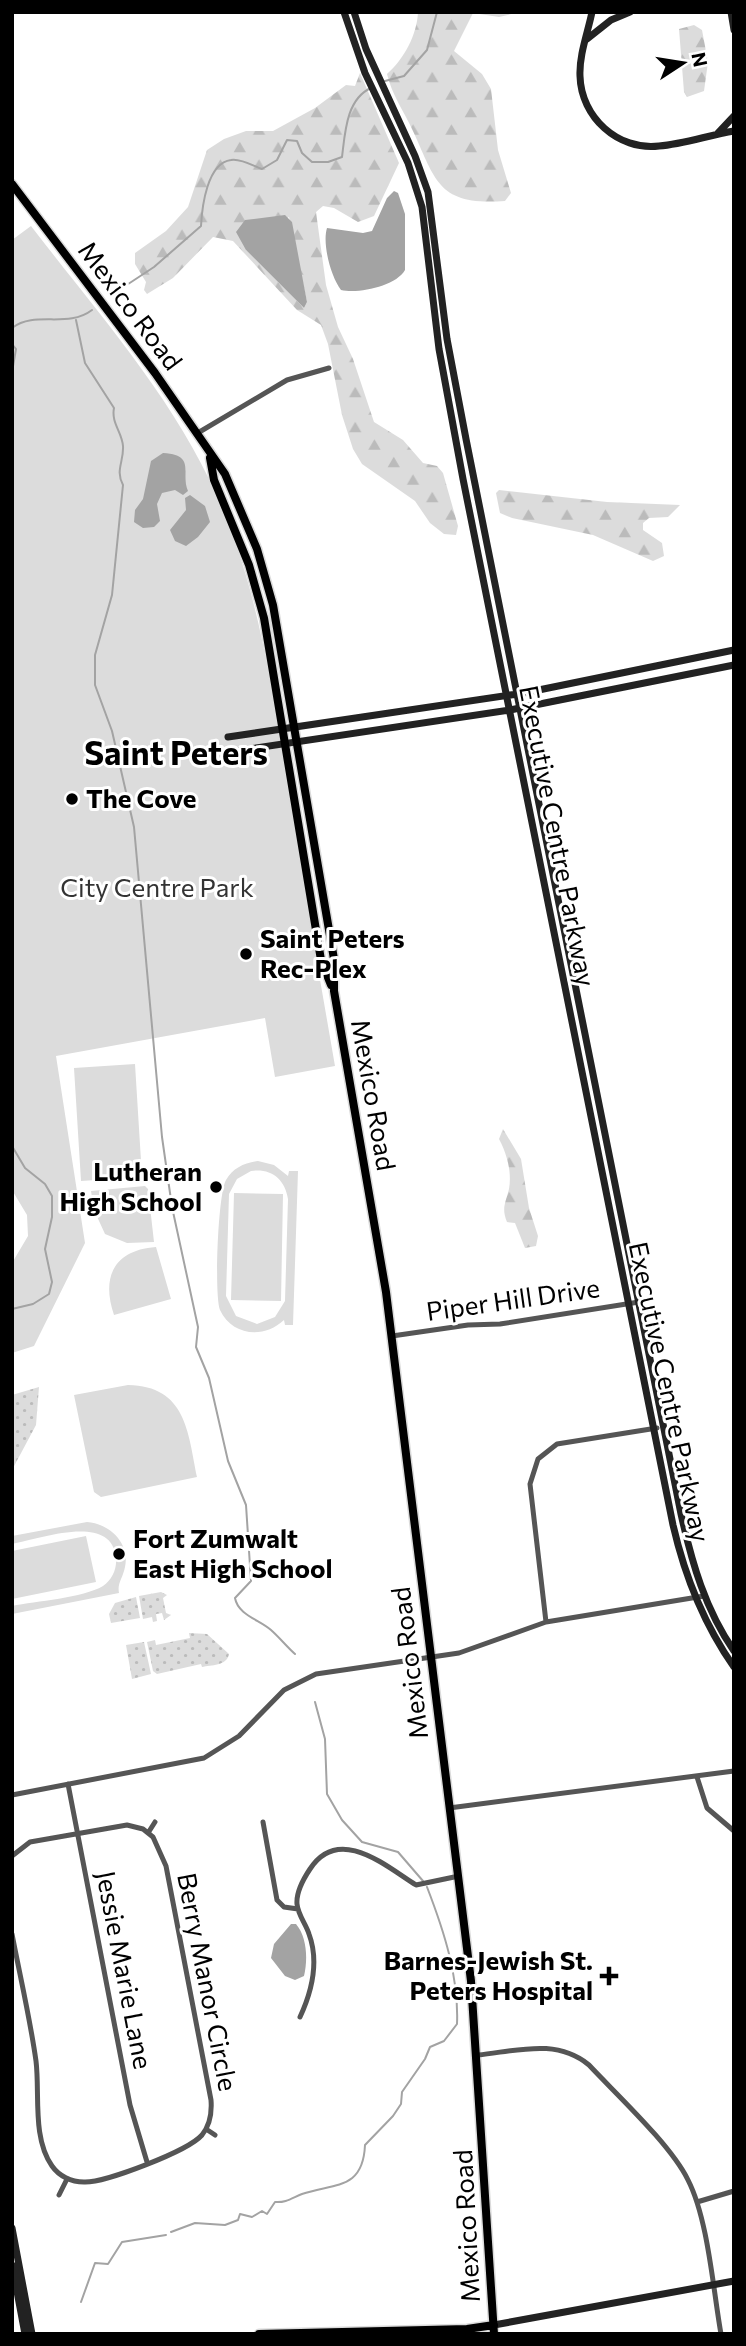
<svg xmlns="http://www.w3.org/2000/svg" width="746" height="2346" font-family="Commissioner,sans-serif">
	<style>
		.grass { fill: url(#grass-dots) }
		.forest { fill: url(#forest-firs); fill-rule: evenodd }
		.park { fill: #dcdcdc; fill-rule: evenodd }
		.water { fill: #a3a3a3 }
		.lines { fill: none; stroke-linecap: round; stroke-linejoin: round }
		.stream { stroke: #a3a3a3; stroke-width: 2 }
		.primary-casing { stroke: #dbdbdb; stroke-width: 11 }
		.street { stroke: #555; stroke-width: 5 }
		.secondary { stroke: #222; stroke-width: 7 }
		.primary { stroke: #000; stroke-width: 8 }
		.poi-dot { fill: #000; stroke: #fff; stroke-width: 2.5 }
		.labels { text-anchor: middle; stroke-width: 6; stroke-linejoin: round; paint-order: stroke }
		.street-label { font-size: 26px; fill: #000; stroke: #fff }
		.poi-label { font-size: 26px; font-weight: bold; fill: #000; stroke: #fff; text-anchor: start }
		.park-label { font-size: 26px; fill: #333; stroke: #fff }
		.district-label { font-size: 33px; font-weight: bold; fill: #000; stroke: #fff }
	</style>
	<defs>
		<pattern id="grass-dots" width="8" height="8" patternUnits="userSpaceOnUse" patternTransform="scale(1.75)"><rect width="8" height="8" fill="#dcdcdc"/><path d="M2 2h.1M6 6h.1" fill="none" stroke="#bbb" stroke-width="1.8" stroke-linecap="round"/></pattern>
		<pattern id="forest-firs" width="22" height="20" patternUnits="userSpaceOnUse" patternTransform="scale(1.75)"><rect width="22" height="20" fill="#dcdcdc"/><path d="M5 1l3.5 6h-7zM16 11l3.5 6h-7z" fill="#bbb"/></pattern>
	</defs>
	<rect width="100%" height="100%" fill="#fff"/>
	<path class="grass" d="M 39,1387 L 36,1425 L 12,1470 L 12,1395 Z
		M 161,1592 L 167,1595 L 163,1598 L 166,1613 L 171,1615 L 164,1620 L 162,1613 L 156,1614 L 157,1621 L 153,1622 L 152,1617 L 143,1619 L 139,1596 Z
		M 136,1597 L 140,1618 L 111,1623 L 109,1614 L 115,1603 Z
		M 189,1633 L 207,1634 L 229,1654 C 227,1666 211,1665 202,1667 L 201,1664 L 157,1674 L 153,1671 L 147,1642 L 155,1640 L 156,1645 L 190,1638 Z
		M 144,1642 L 151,1674 L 132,1679 L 126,1645 Z"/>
	<path class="forest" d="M 418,12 L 520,12 L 499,17 L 473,13 L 454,51 L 482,74 L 491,89 L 498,150 L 511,193 L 505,201 C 437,206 436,180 412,129 C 403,110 392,95 387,74 C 404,59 417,35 418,12 Z
		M 694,25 L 702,30 L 708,62 L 704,91 L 687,97 L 684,92 L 679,29 Z
		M 360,73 L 399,163 L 374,216 L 358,222 L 334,208 L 323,206 L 316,212 L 326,285 L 338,327 L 353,359 L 374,422 L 403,440 L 423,463 L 437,466 L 443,473 L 458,526 L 456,535 L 444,534 L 430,523 L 415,501 L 362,464 L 353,449 L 342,415 L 328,344 L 321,325 L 297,310 L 233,241 L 213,237 L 173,278 L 147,294 L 144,290 L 146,282 L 135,264 L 135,253 L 166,231 L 188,207 L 207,150 L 224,139 L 246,131 L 273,131 L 315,108 L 346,85 L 355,86 ZM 289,217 L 307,302 L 304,308 L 246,250 Z
		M 499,490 L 607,502 L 680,505 L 668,517 L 649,518 L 643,523 L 643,530 L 662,543 L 664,556 L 653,561 L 593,535 L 512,518 L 500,513 L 496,493 Z
		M 503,1129 L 521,1159 L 529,1208 L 538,1236 L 536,1246 L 525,1248 L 515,1223 L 507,1222 C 501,1208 506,1202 509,1189 C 512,1172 507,1154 499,1139 Z"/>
	<path class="park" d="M 31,226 C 97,312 173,397 217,496 C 258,589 269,674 285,773 C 301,871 318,968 335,1066 L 275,1077 L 265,1018 L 56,1056 L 85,1243 L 34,1346 L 12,1353 L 12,1263 L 28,1236 L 27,1215 L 12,1190 L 12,240 Z
		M 135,1064 L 142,1177 L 81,1181 L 74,1068 Z
		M 258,1161 L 274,1165 L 288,1176 L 289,1171 L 298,1171 L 293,1325 L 285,1325 L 284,1320 C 264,1339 232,1336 220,1310 C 214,1295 218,1193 226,1180 C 233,1168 244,1163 258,1161 ZM 251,1171 C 271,1168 285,1179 288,1199 L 285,1301 L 275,1317 L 257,1324 L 236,1316 L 226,1296 L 229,1194 L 237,1179 Z
		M 145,1186 L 148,1189 L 154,1242 L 127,1243 L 105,1234 L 94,1210 L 91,1191 Z
		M 234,1193 L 283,1194 L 281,1301 L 231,1300 Z
		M 156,1247 L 171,1299 L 114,1315 C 101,1277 114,1250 156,1247 Z
		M 128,1385 C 186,1386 188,1432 197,1477 L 101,1497 L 94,1492 L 74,1395 Z
		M 87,1522 C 110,1524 130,1543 125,1567 C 123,1578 117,1583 119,1593 L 12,1614 L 12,1606 C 36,1601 83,1598 103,1586 C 112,1580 117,1569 116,1558 C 112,1512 40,1539 12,1544 L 12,1536 Z
		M 86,1536 L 96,1582 L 12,1599 L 12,1551 Z"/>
	<path class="water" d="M 394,191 L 398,193 L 405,214 L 405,270 C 396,286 359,294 341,290 C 331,277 322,244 327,228 L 363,233 L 372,231 L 387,198 Z
		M 285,215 L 292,222 L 307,302 L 304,308 L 246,250 L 236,232 L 245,220 Z
		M 163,453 C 197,455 180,473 188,491 L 183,495 L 175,490 L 162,493 L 157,504 L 160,521 L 154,527 L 143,528 L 134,522 L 135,510 L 143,499 L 151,461 Z
		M 190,495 L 205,506 L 210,522 L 198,537 L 186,546 L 175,541 L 170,530 L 186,510 L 185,498 Z
		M 291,1924 L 296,1924 C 307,1937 308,1959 304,1976 L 295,1980 L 285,1976 L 271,1958 L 274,1944 Z"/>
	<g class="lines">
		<path class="stream" d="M 385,81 L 404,76 L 427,50 L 437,12
			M 113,294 L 154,267 L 201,226 C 202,207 207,163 231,160 C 240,158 254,166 262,169 L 277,160 L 287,140 L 297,141 L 302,153 L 312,162 L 328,162 L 342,157 C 345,134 346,99 371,88
			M 76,320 L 85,363 L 114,408 C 111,423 122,432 123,446 C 124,462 115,470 123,485 L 112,595 L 95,655 L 95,685 L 112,731 L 134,827 L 162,1137 L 172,1207 L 198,1327 L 196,1347 L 209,1378 L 228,1461 L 246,1505 L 251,1581 L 235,1598 C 238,1615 260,1620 271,1630 C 280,1638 287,1647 295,1654
			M 12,328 C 36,310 67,329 92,310
			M 12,344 L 16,349 L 12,372
			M 12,1146 L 25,1168 L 45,1184 L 52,1196 L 52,1217 L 45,1249 L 52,1282 L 49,1294 L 33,1304 L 12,1309
			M 315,1702 L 325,1739 L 327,1794 L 342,1820 L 362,1842 L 398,1852 L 423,1881
			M 171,2232 L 195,2223 L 225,2225 L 238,2220 L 240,2214 L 252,2217 L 262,2211 L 267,2214 L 275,2202 C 286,2203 292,2198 302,2194 C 335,2183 363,2190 365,2145 L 393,2116 L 401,2104 L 402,2092 L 425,2059 L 430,2047 L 444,2041 L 457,2024 C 459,1977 444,1931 427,1887
			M 81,2302 L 95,2263 L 108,2264 L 122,2242 L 166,2235"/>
		<g class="primary-casing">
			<path id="primary" d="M 12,184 L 155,373 L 225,474 L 257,549 L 273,605 L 334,959 L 334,991 L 386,1292 L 471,1981 L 494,2334
				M 210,458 L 214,480 L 249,565 L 264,618 L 321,960 L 331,985
				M 259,2334 L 467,2329 L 494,2325"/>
		</g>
		<path class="street" d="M 196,434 L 287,380 L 329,368
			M 392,1336 L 468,1325 L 500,1324 L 639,1302
			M 546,1622 L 530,1484 L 538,1459 L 557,1444 L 657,1428
			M 697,1777 L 707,1808 L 734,1831
			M 68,1784 L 130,2105 L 147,2162
			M 12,1795 L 204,1758 L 239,1736 L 284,1690 L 316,1674 L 459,1653 L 546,1622 L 704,1596
			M 449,1808 L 734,1771
			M 263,1822 L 277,1900 L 284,1907 L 298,1909
			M 148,1833 L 155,1822
			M 12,1856 L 30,1842 L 127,1825 L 143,1829 L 153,1837 L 166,1866 L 211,2100 C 212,2113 210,2125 202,2135 C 188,2151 105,2183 84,2182 C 71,2182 59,2176 52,2166 C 32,2138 40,2093 36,2061 C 30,2018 20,1976 12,1934
			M 300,2017 C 312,1991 319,1961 309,1934 C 306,1924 298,1915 297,1904 C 296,1892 304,1878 310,1869 C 339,1824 387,1867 416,1885 L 459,1876
			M 478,2055 C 517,2051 556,2038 589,2065 C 617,2095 671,2145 688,2180 C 708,2219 713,2289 721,2334
			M 206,2129 L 215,2135
			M 59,2195 L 67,2179
			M 697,2202 L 734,2191"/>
		<path class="secondary" d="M 344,12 L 365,73 L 408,163 L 422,207 L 439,349 L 463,479 L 673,1525 C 685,1577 703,1623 734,1667
			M 354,12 L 366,49 L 415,156 L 428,192 L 447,339 L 466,439 L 681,1514 C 692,1563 705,1609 734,1651
			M 592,12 C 588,32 579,55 580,76 C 581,117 618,151 659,146 C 684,144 709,135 734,131
			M 731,12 L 734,30
			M 587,39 L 611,20 L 630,12
			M 718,133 L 734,116
			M 228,737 L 524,693 L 734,650
			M 229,752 L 510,710 L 734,665
			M 12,2228 L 32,2334
			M 12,2265 L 25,2334
			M 494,2325 L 734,2281"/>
		<use href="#primary" class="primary"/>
	</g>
	<g class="poi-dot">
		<circle cx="72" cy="799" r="7"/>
		<circle cx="246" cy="954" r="7"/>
		<circle cx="216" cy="1187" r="7"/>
		<circle cx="119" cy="1554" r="7"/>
		<path d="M605.5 1965.5h7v7h7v7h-7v7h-7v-7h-7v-7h7z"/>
	</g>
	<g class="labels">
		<g class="street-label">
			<text transform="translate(130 306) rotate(53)" y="9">Mexico Road</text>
			<text transform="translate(557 836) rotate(79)" y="9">Executive Centre Parkway</text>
			<text transform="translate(373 1095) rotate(80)" y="9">Mexico Road</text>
			<text transform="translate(513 1300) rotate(-8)" y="9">Piper Hill Drive</text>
			<text transform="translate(669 1392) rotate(78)" y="9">Executive Centre Parkway</text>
			<text transform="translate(410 1663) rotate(-97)" y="9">Mexico Road</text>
			<text transform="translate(124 1970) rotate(79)" y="9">Jessie Marie Lane</text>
			<text transform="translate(207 1982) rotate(79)" y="9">Berry Manor Circle</text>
			<text transform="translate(467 2226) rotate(-93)" y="9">Mexico Road</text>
		</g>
		<g class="poi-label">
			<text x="86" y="808">The Cove</text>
			<text x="260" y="948">Saint Peters<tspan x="260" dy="30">Rec-Plex</tspan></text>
			<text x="202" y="1181" text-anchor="end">Lutheran<tspan x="202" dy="30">High School</tspan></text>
			<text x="133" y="1548">Fort Zumwalt<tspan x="133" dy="30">East High School</tspan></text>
			<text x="593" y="1970" text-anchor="end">Barnes-Jewish St.<tspan x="593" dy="30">Peters Hospital</tspan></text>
		</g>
		<g class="park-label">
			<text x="157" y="897">City Centre Park</text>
		</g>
		<g class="district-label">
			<text x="176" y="765">Saint Peters</text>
		</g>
	</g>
	<rect width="746" height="2346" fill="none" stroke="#000000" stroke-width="28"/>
	<g transform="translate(683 63) rotate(78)" stroke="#ffffff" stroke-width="5" paint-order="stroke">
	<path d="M0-5L12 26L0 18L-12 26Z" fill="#000000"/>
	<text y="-10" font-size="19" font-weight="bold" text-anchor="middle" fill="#000000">N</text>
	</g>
</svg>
